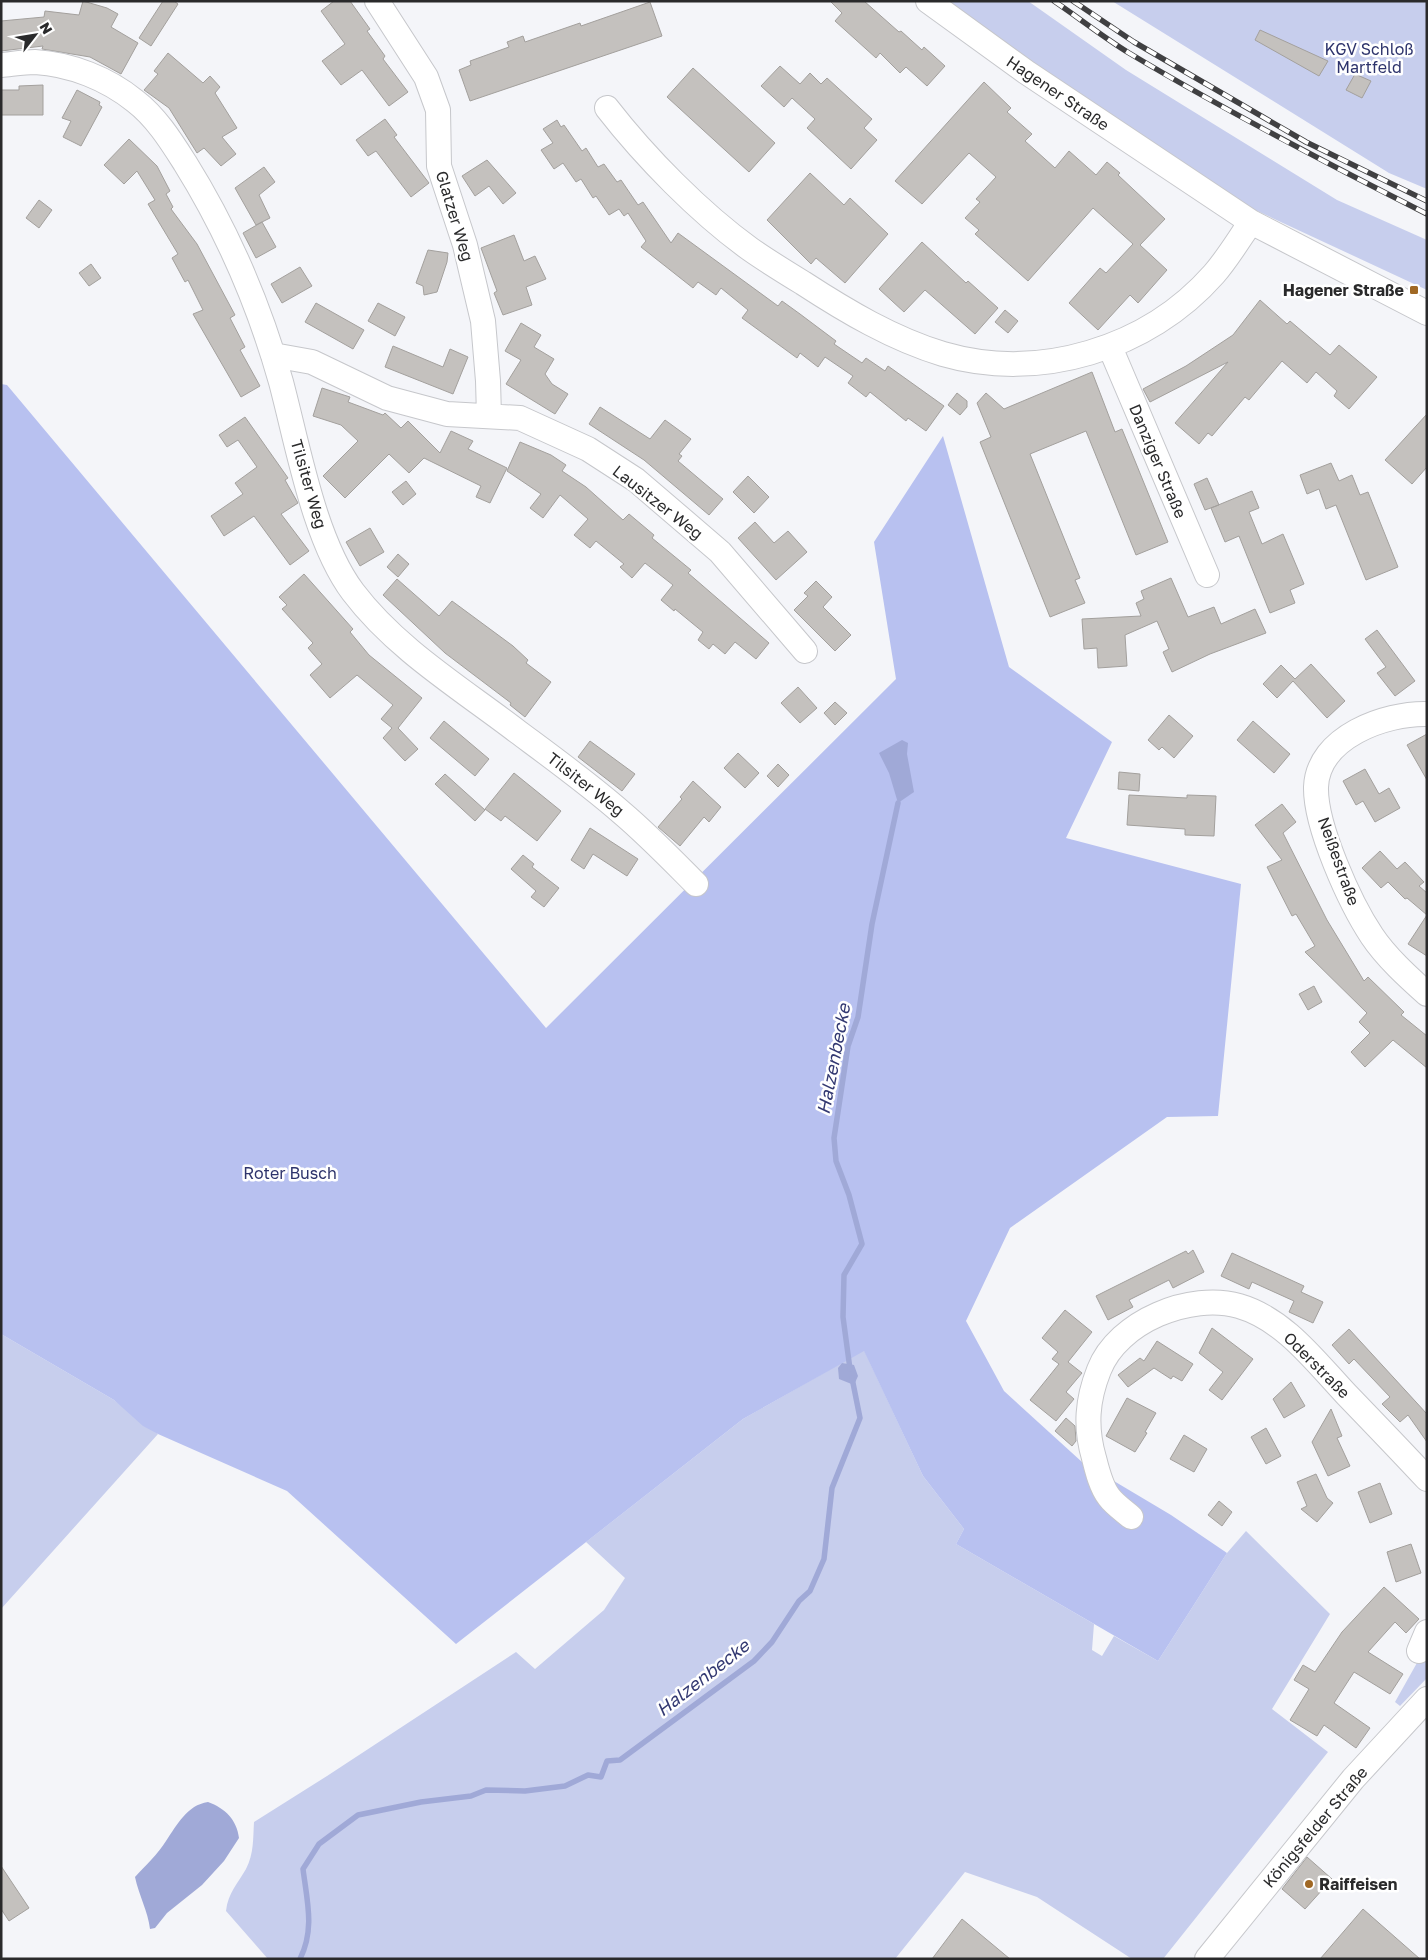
<svg xmlns="http://www.w3.org/2000/svg" width="1428" height="1960" font-family="'Golos Text',sans-serif">
	<style>
		.green { fill: #c7ceed }
		.forest { fill: #b8c1f0 }
		.water { fill: #a0a9d7 }
		.lines { fill: none; stroke-linecap: round; stroke-linejoin: round }
		.stream { stroke: #a0a9d7; stroke-width: 5.5 }
		.building { fill: #c4c1be; stroke: #a3a09d }
		.minor-casing { stroke: #c6c7cb; stroke-width: 26 }
		.minor { stroke: #fff; stroke-width: 24 }
		.rail-casing { stroke: #404042; stroke-width: 5.5 }
		.rail { stroke: #fff; stroke-width: 4; stroke-dasharray: 11; stroke-linecap: butt }
		.poi-dot { fill: #a06824; stroke: #fff; stroke-width: 2 }
		.labels { text-anchor: middle; stroke-width: 5; stroke-linejoin: round; paint-order: stroke }
		.park-label { font-size: 16px; fill: #2e346c; stroke: #fff }
		.street-label { font-size: 16px; fill: #2a2a2b; stroke: #fff }
		.poi-label { font-size: 16px; font-weight: bold; fill: #2a2a2b; stroke: #fff; text-anchor: end }
		.water-label { font-size: 18px; font-style: italic; fill: #333972; stroke: #fff }
	</style>
	<rect width="100%" height="100%" fill="#f4f5f9"/>
	<path class="green" d="M 946,1 L 1028,1 L 1126,70 L 1337,200 L 1427,240 L 1427,290 L 1253,209 L 1022,55 Z
		M 1112,1 L 1427,1 L 1427,189 L 1389,173 Z
		M 1,1334 L 114,1400 L 158,1434 L 1,1609 Z
		M 864,1350 L 923,1476 L 964,1529 L 956,1544 L 1094,1624 L 1092,1650 L 1102,1656 L 1114,1636 L 1158,1661 L 1227,1553 L 1246,1531 L 1330,1614 L 1272,1709 L 1328,1752 L 1163,1959 L 1132,1959 L 1037,1897 L 965,1872 L 895,1959 L 268,1959 L 226,1911 C 228,1893 238,1883 246,1869 C 254,1854 253,1838 254,1822 L 327,1776 L 516,1652 L 535,1669 L 604,1610 L 625,1578 L 586,1542 L 743,1419 Z
		M 1427,1645 L 1427,1678 L 1400,1706 L 1395,1702 Z"/>
	<path class="forest" d="M 1,384 L 7,385 L 546,1028 L 896,679 L 874,542 L 943,436 L 1009,667 L 1112,742 L 1066,838 L 1241,884 L 1218,1116 L 1167,1117 L 1010,1228 L 966,1321 L 1004,1391 L 1082,1462 L 1171,1515 L 1227,1553 L 1158,1661 L 956,1544 L 964,1529 L 923,1476 L 864,1351 L 743,1419 L 456,1644 L 287,1491 L 158,1434 L 143,1426 L 114,1400 L 1,1334 Z"/>
	<path class="water" d="M 902,740 L 908,743 L 907,754 L 914,792 L 898,803 L 889,773 L 879,753 Z
		M 842,1363 L 854,1365 L 858,1376 L 854,1385 L 839,1379 L 838,1368 Z
		M 208,1802 C 225,1808 237,1820 239,1838 L 224,1861 L 202,1885 L 167,1913 L 155,1928 L 150,1929 C 148,1911 139,1896 135,1877 C 145,1866 158,1854 166,1841 C 177,1825 187,1805 208,1802 Z"/>
	<g class="lines">
		<path class="stream" d="M 850,1369 L 843,1317 L 844,1275 L 862,1244 L 849,1195 L 836,1161 L 834,1138 L 848,1046 L 858,1017 L 872,924 L 898,803
			M 300,1959 C 315,1929 307,1901 303,1869 L 319,1844 L 358,1815 L 421,1802 L 471,1796 L 486,1790 L 525,1791 L 565,1786 L 588,1775 L 601,1777 L 607,1761 L 620,1760 L 754,1661 L 772,1642 L 799,1601 L 810,1591 L 824,1559 L 832,1488 L 860,1418 L 852,1378"/>
	</g>
	<path class="building" d="M 83,1 L 107,8 L 118,14 L 111,27 L 138,43 L 121,74 L 90,57 L 42,49 L 43,46 L 1,51 L 1,21 L 44,17 L 45,11 L 79,15 Z
		M 163,1 L 174,1 L 178,4 L 151,46 L 139,38 Z
		M 334,1 L 350,1 L 370,29 L 367,31 L 385,56 L 383,59 L 408,92 L 389,106 L 362,70 L 341,85 L 322,61 L 345,44 L 321,11 Z
		M 830,1 L 864,1 L 899,32 L 901,31 L 922,50 L 924,47 L 945,66 L 927,86 L 906,67 L 900,73 L 880,53 L 876,58 L 835,21 L 842,13 Z
		M 650,2 L 662,36 L 470,101 L 459,70 L 471,65 L 470,61 L 509,47 L 507,42 L 523,36 L 525,42 L 580,23 L 581,26 Z
		M 1260,30 L 1328,61 L 1319,76 L 1255,40 Z
		M 168,53 L 203,83 L 210,76 L 220,87 L 215,93 L 237,128 L 222,137 L 236,154 L 221,166 L 204,148 L 197,153 L 169,108 L 144,90 L 158,74 L 154,71 Z
		M 780,66 L 800,84 L 810,73 L 821,84 L 827,78 L 872,119 L 864,128 L 877,140 L 851,169 L 807,128 L 815,119 L 792,98 L 784,107 L 761,86 Z
		M 693,68 L 775,143 L 749,172 L 667,97 Z
		M 1355,74 L 1371,81 L 1362,98 L 1346,90 Z
		M 984,82 L 1011,108 L 1007,112 L 1032,134 L 1025,141 L 1055,168 L 1069,151 L 1096,175 L 1107,162 L 1120,173 L 1118,175 L 1165,219 L 1140,245 L 1167,270 L 1138,303 L 1130,295 L 1098,330 L 1069,303 L 1100,268 L 1106,273 L 1133,244 L 1093,208 L 1028,281 L 975,234 L 979,230 L 965,218 L 980,202 L 976,199 L 996,177 L 969,153 L 922,204 L 895,181 Z
		M 43,85 L 43,115 L 1,115 L 1,90 L 19,90 L 19,86 Z
		M 77,90 L 100,102 L 99,105 L 102,107 L 81,146 L 63,137 L 71,121 L 62,118 Z
		M 385,119 L 397,135 L 394,137 L 429,183 L 411,197 L 376,151 L 368,156 L 356,140 Z
		M 557,120 L 561,127 L 564,125 L 582,151 L 586,148 L 598,167 L 604,164 L 617,182 L 621,180 L 638,205 L 643,202 L 671,243 L 678,233 L 778,306 L 782,301 L 800,314 L 836,341 L 834,344 L 862,363 L 866,358 L 885,371 L 888,366 L 944,406 L 926,431 L 908,418 L 906,421 L 870,392 L 866,397 L 848,383 L 853,376 L 825,357 L 818,367 L 800,353 L 797,358 L 742,318 L 748,310 L 721,288 L 716,295 L 698,282 L 693,288 L 641,247 L 646,241 L 628,213 L 624,216 L 619,209 L 609,215 L 596,196 L 593,198 L 581,179 L 576,182 L 563,163 L 554,169 L 541,150 L 553,143 L 543,129 Z
		M 129,139 L 157,166 L 170,191 L 166,194 L 173,207 L 171,209 L 197,244 L 235,315 L 230,318 L 245,347 L 240,350 L 260,386 L 241,397 L 193,314 L 203,310 L 188,280 L 185,282 L 172,258 L 178,254 L 148,204 L 155,200 L 137,171 L 124,184 L 104,165 Z
		M 487,160 L 516,193 L 503,204 L 489,186 L 475,196 L 462,176 Z
		M 264,167 L 275,182 L 259,195 L 270,218 L 256,225 L 235,188 Z
		M 810,173 L 844,205 L 850,198 L 888,234 L 845,283 L 816,258 L 811,264 L 767,220 Z
		M 39,200 L 52,210 L 39,228 L 26,218 Z
		M 262,222 L 276,247 L 256,258 L 243,233 Z
		M 514,235 L 524,261 L 535,256 L 546,279 L 526,287 L 532,305 L 503,315 L 494,293 L 497,291 L 481,248 Z
		M 922,242 L 966,283 L 968,281 L 998,308 L 975,334 L 925,290 L 904,312 L 879,289 Z
		M 428,250 L 448,253 L 447,262 L 437,292 L 424,295 L 423,286 L 416,283 Z
		M 91,264 L 101,278 L 89,286 L 79,273 Z
		M 300,267 L 312,286 L 282,303 L 271,284 Z
		M 1260,300 L 1287,324 L 1290,321 L 1330,355 L 1339,345 L 1377,377 L 1349,409 L 1334,396 L 1337,391 L 1316,372 L 1307,383 L 1282,361 L 1249,400 L 1245,397 L 1212,436 L 1208,433 L 1199,444 L 1175,423 L 1228,362 L 1150,402 L 1143,389 L 1186,366 L 1233,335 Z
		M 316,303 L 364,330 L 353,349 L 305,322 Z
		M 378,303 L 405,317 L 395,336 L 368,321 Z
		M 1005,310 L 1018,321 L 1008,333 L 995,322 Z
		M 521,323 L 541,335 L 534,347 L 554,359 L 545,374 L 552,384 L 568,394 L 555,414 L 506,384 L 521,360 L 505,351 Z
		M 393,346 L 443,367 L 450,349 L 468,357 L 453,394 L 385,367 Z
		M 1092,372 L 1115,432 L 1122,429 L 1168,542 L 1136,555 L 1086,431 L 1030,454 L 1080,578 L 1075,580 L 1085,603 L 1050,617 L 980,442 L 991,437 L 977,403 L 986,393 L 1004,409 Z
		M 322,388 L 350,397 L 348,402 L 383,415 L 385,413 L 401,428 L 408,421 L 440,453 L 451,431 L 473,441 L 468,449 L 507,468 L 490,503 L 476,497 L 481,486 L 424,458 L 409,473 L 389,454 L 345,498 L 323,476 L 358,441 L 341,425 L 313,416 Z
		M 957,393 L 967,401 L 967,407 L 960,415 L 948,405 Z
		M 600,407 L 650,439 L 665,420 L 691,439 L 679,454 L 682,456 L 678,461 L 723,499 L 709,515 L 644,460 L 589,424 Z
		M 1427,414 L 1427,467 L 1412,484 L 1385,460 Z
		M 245,417 L 288,478 L 285,480 L 298,503 L 281,514 L 309,551 L 290,565 L 254,516 L 224,536 L 211,516 L 243,494 L 235,483 L 257,467 L 238,440 L 227,447 L 219,435 Z
		M 520,442 L 551,455 L 566,465 L 562,471 L 586,487 L 623,520 L 629,514 L 654,535 L 652,538 L 691,570 L 688,573 L 769,643 L 756,659 L 735,642 L 725,654 L 713,644 L 709,649 L 698,640 L 703,632 L 675,609 L 674,611 L 661,600 L 673,585 L 645,563 L 632,578 L 620,567 L 624,564 L 596,541 L 590,548 L 574,535 L 588,519 L 560,495 L 543,518 L 530,508 L 541,494 L 507,471 Z
		M 1331,463 L 1339,481 L 1352,475 L 1360,495 L 1368,492 L 1398,567 L 1366,580 L 1336,505 L 1326,509 L 1319,489 L 1307,494 L 1300,475 Z
		M 748,476 L 769,497 L 754,513 L 733,492 Z
		M 1207,478 L 1219,505 L 1205,510 L 1194,484 Z
		M 406,481 L 416,494 L 403,505 L 392,492 Z
		M 1252,491 L 1259,508 L 1249,512 L 1262,544 L 1283,534 L 1304,584 L 1290,590 L 1295,603 L 1270,613 L 1239,536 L 1225,542 L 1211,508 Z
		M 755,522 L 774,543 L 788,531 L 807,552 L 776,580 L 738,538 Z
		M 370,528 L 384,552 L 360,566 L 346,542 Z
		M 398,554 L 409,564 L 398,577 L 387,567 Z
		M 304,574 L 353,629 L 350,632 L 369,655 L 422,698 L 398,728 L 418,749 L 405,761 L 383,738 L 392,728 L 381,719 L 393,705 L 357,675 L 330,698 L 310,675 L 322,664 L 308,648 L 313,643 L 282,609 L 287,605 L 279,597 Z
		M 1171,578 L 1188,617 L 1214,607 L 1221,624 L 1255,609 L 1266,633 L 1210,654 L 1172,672 L 1163,652 L 1169,649 L 1157,621 L 1125,635 L 1127,666 L 1098,668 L 1097,648 L 1084,649 L 1082,619 L 1141,616 L 1136,603 L 1144,599 L 1141,591 Z
		M 397,579 L 439,616 L 452,601 L 513,646 L 528,660 L 526,663 L 551,682 L 525,717 L 510,705 L 511,703 L 445,653 L 383,595 Z
		M 816,581 L 832,597 L 823,607 L 851,635 L 835,651 L 794,610 L 808,596 L 804,593 Z
		M 1377,630 L 1415,681 L 1395,696 L 1377,673 L 1386,667 L 1365,639 Z
		M 1311,664 L 1345,701 L 1327,718 L 1293,681 L 1277,698 L 1263,684 L 1281,665 L 1295,679 Z
		M 798,687 L 817,708 L 800,723 L 781,703 Z
		M 835,702 L 847,713 L 835,725 L 824,713 Z
		M 1169,715 L 1193,736 L 1174,758 L 1162,747 L 1159,750 L 1148,740 Z
		M 444,721 L 489,759 L 475,776 L 430,738 Z
		M 1253,721 L 1290,754 L 1274,773 L 1237,740 Z
		M 1427,734 L 1427,780 L 1407,745 Z
		M 590,741 L 635,774 L 622,791 L 578,757 Z
		M 738,753 L 759,773 L 745,788 L 724,768 Z
		M 778,764 L 789,775 L 778,787 L 767,776 Z
		M 1365,769 L 1379,794 L 1389,788 L 1400,808 L 1375,822 L 1363,801 L 1356,805 L 1343,781 Z
		M 1119,772 L 1140,774 L 1139,791 L 1118,789 Z
		M 514,773 L 561,811 L 537,841 L 505,816 L 501,821 L 485,809 Z
		M 445,774 L 485,810 L 475,821 L 435,784 Z
		M 693,781 L 721,807 L 709,822 L 704,817 L 680,846 L 658,827 L 682,799 L 680,797 Z
		M 1129,795 L 1187,798 L 1187,795 L 1216,796 L 1214,836 L 1185,835 L 1185,829 L 1127,825 Z
		M 1282,804 L 1296,822 L 1283,833 L 1327,920 L 1364,981 L 1368,977 L 1404,1012 L 1401,1015 L 1427,1036 L 1427,1068 L 1393,1040 L 1365,1067 L 1351,1052 L 1370,1033 L 1359,1022 L 1367,1013 L 1305,952 L 1315,946 L 1296,914 L 1292,916 L 1267,867 L 1282,860 L 1255,825 Z
		M 590,828 L 638,859 L 627,876 L 593,854 L 584,869 L 571,860 Z
		M 1380,851 L 1397,869 L 1405,862 L 1424,882 L 1419,886 L 1427,893 L 1427,915 L 1407,898 L 1405,899 L 1388,882 L 1381,888 L 1362,868 Z
		M 523,855 L 534,864 L 532,867 L 559,888 L 544,907 L 531,897 L 536,891 L 511,869 Z
		M 1427,915 L 1427,956 L 1408,944 Z
		M 1314,986 L 1322,1002 L 1308,1010 L 1299,994 Z
		M 1193,1250 L 1204,1272 L 1173,1288 L 1169,1280 L 1129,1300 L 1133,1307 L 1108,1320 L 1096,1296 L 1186,1251 L 1188,1254 Z
		M 1232,1253 L 1304,1286 L 1301,1292 L 1323,1302 L 1313,1323 L 1289,1312 L 1294,1301 L 1252,1282 L 1249,1289 L 1221,1276 Z
		M 1065,1310 L 1092,1332 L 1068,1362 L 1082,1373 L 1066,1392 L 1074,1399 L 1056,1421 L 1030,1400 L 1059,1364 L 1052,1359 L 1058,1352 L 1042,1338 Z
		M 1212,1328 L 1253,1359 L 1222,1400 L 1209,1390 L 1223,1372 L 1199,1353 Z
		M 1349,1329 L 1427,1414 L 1427,1442 L 1408,1415 L 1400,1422 L 1382,1404 L 1390,1397 L 1354,1359 L 1349,1364 L 1332,1345 Z
		M 1157,1341 L 1193,1364 L 1182,1381 L 1173,1376 L 1171,1379 L 1154,1368 L 1128,1387 L 1118,1375 L 1140,1358 L 1144,1361 Z
		M 1291,1382 L 1305,1406 L 1284,1418 L 1273,1399 Z
		M 1127,1398 L 1156,1413 L 1145,1432 L 1147,1433 L 1135,1452 L 1106,1436 Z
		M 1331,1409 L 1342,1436 L 1337,1438 L 1350,1466 L 1328,1476 L 1312,1442 Z
		M 1066,1418 L 1075,1426 L 1076,1441 L 1072,1446 L 1055,1431 Z
		M 1266,1428 L 1281,1456 L 1266,1464 L 1251,1437 Z
		M 1184,1435 L 1207,1449 L 1194,1472 L 1170,1459 Z
		M 1316,1474 L 1327,1498 L 1333,1503 L 1317,1522 L 1301,1509 L 1307,1506 L 1297,1482 Z
		M 1380,1483 L 1392,1514 L 1370,1523 L 1358,1492 Z
		M 1219,1501 L 1232,1512 L 1222,1526 L 1208,1515 Z
		M 1411,1544 L 1421,1573 L 1396,1582 L 1387,1552 Z
		M 1384,1587 L 1419,1619 L 1406,1633 L 1395,1622 L 1368,1652 L 1403,1674 L 1390,1694 L 1354,1672 L 1334,1703 L 1370,1728 L 1356,1748 L 1324,1725 L 1317,1736 L 1290,1720 L 1309,1689 L 1294,1680 L 1303,1665 L 1315,1672 L 1342,1632 Z
		M 1307,1857 L 1332,1879 L 1305,1909 L 1282,1889 Z
		M 1,1866 L 29,1908 L 9,1921 L 1,1909 Z
		M 1363,1909 L 1420,1959 L 1320,1959 Z
		M 962,1919 L 1010,1959 L 932,1959 Z"/>
	<g class="lines">
		<g class="minor-casing">
			<path id="minor" d="M 377,1 L 426,77 L 438,110 L 439,166 L 465,245 L 483,321 L 488,381 L 489,416
				M 928,1 L 1026,72 L 1251,222 L 1427,313
				M 1,65 C 12,64 24,62 35,62 C 71,64 108,79 135,101 C 156,117 171,141 185,163 C 228,232 259,304 281,382 C 298,446 314,540 353,592 C 396,649 462,689 518,732 C 553,758 589,784 622,813 C 648,835 672,860 696,884
				M 607,108 C 645,157 700,213 750,249 C 767,261 785,272 803,283 C 846,311 893,339 943,354 C 1039,382 1148,349 1214,274 C 1228,258 1239,239 1251,222
				M 1110,347 L 1207,575
				M 273,355 L 312,362 L 387,398 L 447,414 L 520,418 L 588,449 L 636,480 L 720,552 L 805,651
				M 1427,714 C 1385,713 1318,737 1316,787 C 1315,826 1350,903 1372,936 C 1386,957 1408,977 1427,994
				M 1131,1517 C 1124,1511 1114,1504 1109,1497 C 1101,1487 1097,1470 1094,1458 C 1085,1427 1087,1400 1099,1370 C 1118,1321 1191,1292 1239,1306 C 1284,1319 1315,1361 1346,1394 C 1373,1422 1400,1450 1427,1479
				M 1419,1651 L 1427,1632
				M 1207,1959 L 1353,1779 L 1427,1699"/>
		</g>
		<use href="#minor" class="minor"/>
		<g class="rail-casing">
			<path id="rail" d="M 1054,1 C 1079,18 1103,37 1129,53 C 1226,111 1326,163 1427,214
				M 1073,1 L 1134,42 L 1306,142 L 1427,201"/>
		</g>
		<use href="#rail" class="rail"/>
	</g>
	<g class="poi-dot">
		<rect x="1409" y="285" width="10" height="10" rx="2.5"/>
		<circle cx="1309" cy="1884" r="5"/>
	</g>
	<g class="labels">
		<g class="park-label">
			<text x="1369" y="55">KGV Schloß<tspan x="1369" dy="18">Martfeld</tspan></text>
			<text x="290" y="1179">Roter Busch</text>
		</g>
		<g class="street-label">
			<text transform="translate(1058 93) rotate(34)" y="6">Hagener Straße</text>
			<text transform="translate(455 216) rotate(73)" y="6">Glatzer Weg</text>
			<text transform="translate(1158 461) rotate(67)" y="6">Danziger Straße</text>
			<text transform="translate(309 484) rotate(74)" y="6">Tilsiter Weg</text>
			<text transform="translate(658 502) rotate(38)" y="6">Lausitzer Weg</text>
			<text transform="translate(586 784) rotate(38)" y="6">Tilsiter Weg</text>
			<text transform="translate(1339 861) rotate(70)" y="6">Neißestraße</text>
			<text transform="translate(1317 1365) rotate(45)" y="6">Oderstraße</text>
			<text transform="translate(1315 1827) rotate(-50)" y="6">Königsfelder Straße</text>
		</g>
		<g class="poi-label">
			<text x="1404" y="296">Hagener Straße</text>
			<text x="1319" y="1890" text-anchor="start">Raiffeisen</text>
		</g>
		<g class="water-label">
			<text transform="translate(834 1059) rotate(-79)" y="6">Halzenbecke</text>
			<text transform="translate(703 1678) rotate(-38)" y="6">Halzenbecke</text>
		</g>
	</g>
	<rect width="1428" height="1960" fill="none" stroke="#2a2a2b" stroke-width="5"/>
	<g transform="translate(35 35) rotate(59)" stroke="#ffffff" stroke-width="4" paint-order="stroke">
	<path d="M0-4L9 19L0 12L-9 19Z" fill="#2a2a2b"/>
	<text y="-8" font-size="14" font-weight="bold" text-anchor="middle" fill="#2a2a2b">N</text>
	</g>
</svg>
